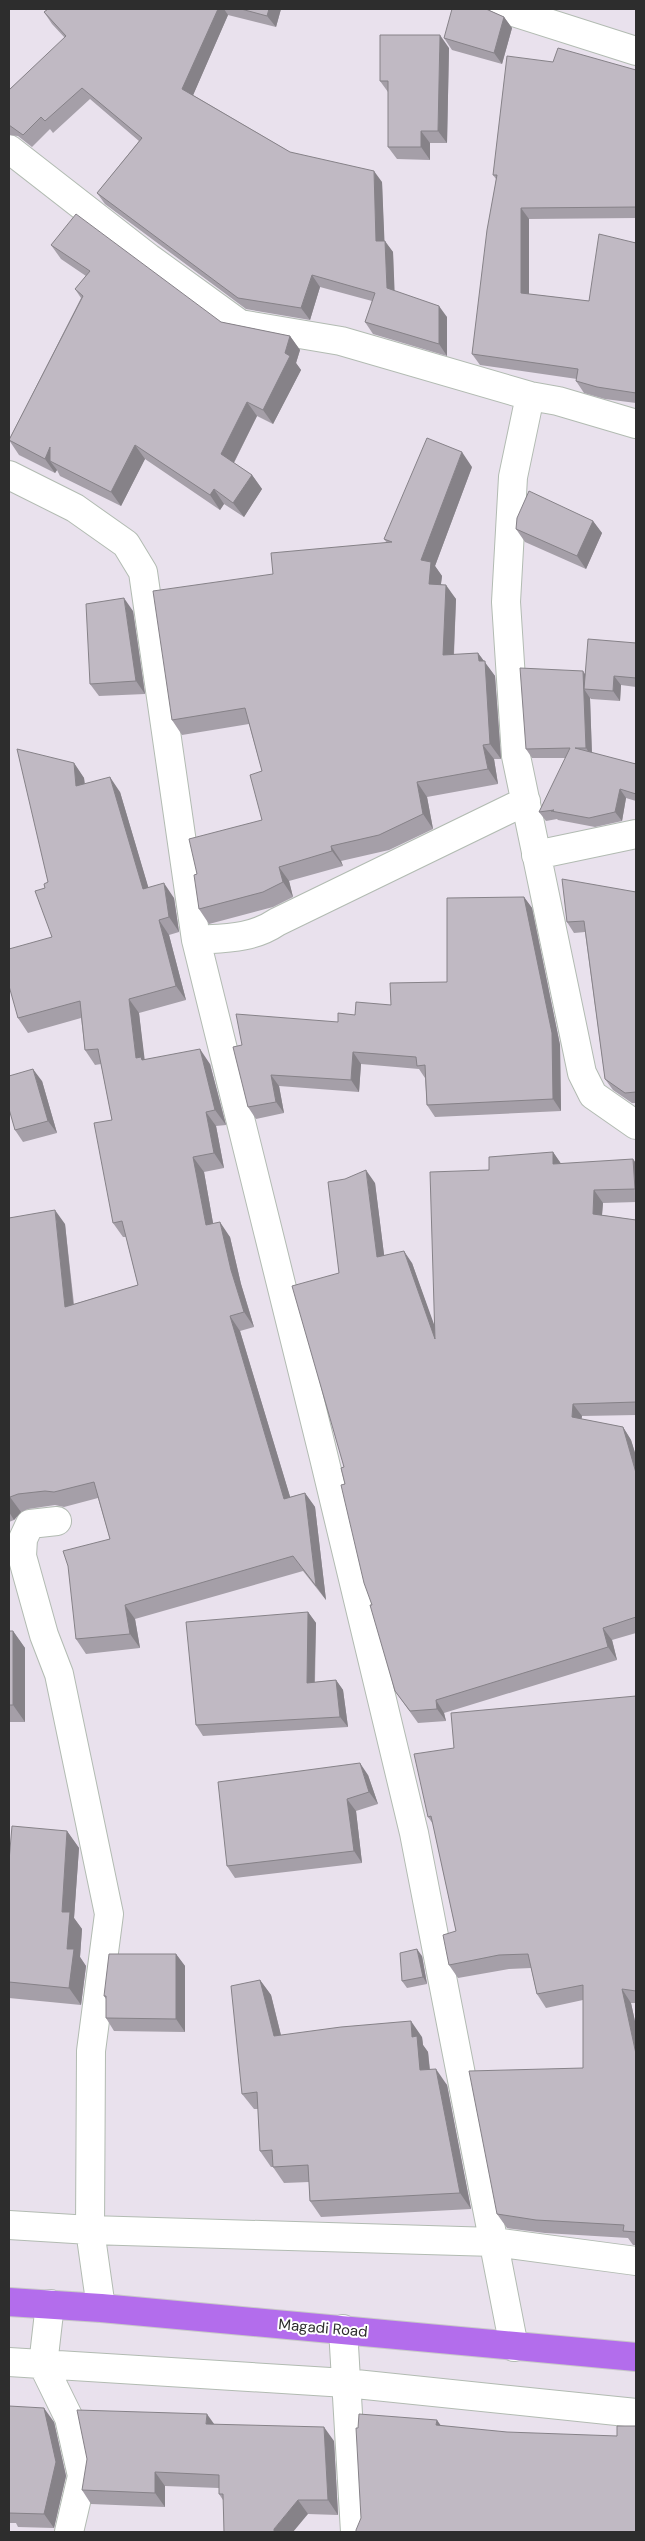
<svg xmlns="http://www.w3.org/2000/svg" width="645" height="2541" font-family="'DM Sans',sans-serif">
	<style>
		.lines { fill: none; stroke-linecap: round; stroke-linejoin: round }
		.minor-casing { stroke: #b2bbb2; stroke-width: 30 }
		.highway-casing { stroke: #c8c8c8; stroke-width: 30 }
		.minor { stroke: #fff; stroke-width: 28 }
		.highway { stroke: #b36dec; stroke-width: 28 }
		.wall { fill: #a59fa8 }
		.shaded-wall { fill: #868288 }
		.building { fill: #c0b9c3; stroke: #868288 }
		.labels { text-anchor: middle; stroke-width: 4; stroke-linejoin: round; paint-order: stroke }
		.street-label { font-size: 15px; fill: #2d2d2d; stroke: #fff }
	</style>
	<rect width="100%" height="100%" fill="#e9e1ed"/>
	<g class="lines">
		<g class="minor-casing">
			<path id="minor" d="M 504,9 L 636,51
				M 9,149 L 149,258 L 240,324 L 341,341 L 530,396 L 558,401 L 636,424
				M 530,396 L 513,477 L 506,602 L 516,756 L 582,1073 L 593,1095 L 636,1125
				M 9,475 L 75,508 L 126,544 L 143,572 L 196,940 L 324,1458 L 414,1833 L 514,2347
				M 536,855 L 636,834
				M 196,940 C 225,938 252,939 277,922 L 526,801
				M 57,1521 L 30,1524 L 23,1539 L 22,1556 L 44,1635 L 59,1674 L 109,1914 L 91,2051 L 90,2230 L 101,2308
				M 9,2225 L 90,2230 L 494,2242 L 636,2261
				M 50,2304 L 43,2365 L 69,2418 L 82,2476 L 69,2532
				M 343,2329 L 355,2532
				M 9,2362 L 346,2383 L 636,2413"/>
		</g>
		<g class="highway-casing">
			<path id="highway" d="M 9,2302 L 101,2308 L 636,2357"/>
		</g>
		<use href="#minor" class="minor"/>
		<use href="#highway" class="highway"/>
	</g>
	<path class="wall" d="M 48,9 L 281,9 L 276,27 L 228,15 L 193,95 L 290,152 L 382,182 L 384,241 L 393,252 L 394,291 L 447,317 L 447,356 L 373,334 L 365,322 L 372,301 L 320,287 L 310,320 L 246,309 L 105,204 L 97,193 L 139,141 L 90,99 L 53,133 L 50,129 L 32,147 L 18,136 L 9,135 L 9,90 L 65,38 L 52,24 L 44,12 Z
		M 489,10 L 504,17 L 512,28 L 502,64 L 452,50 L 444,38 Z
		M 449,48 L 447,143 L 430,143 L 430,160 L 397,159 L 388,147 L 388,92 L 380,81 Z
		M 553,62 L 636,70 L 636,218 L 529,219 L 529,294 L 589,301 L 636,243 L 636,403 L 605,399 L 584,393 L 576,381 L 577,379 L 480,365 L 472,354 L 496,179 L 493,175 Z
		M 51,245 L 221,322 L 290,336 L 300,350 L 296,363 L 301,370 L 273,424 L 257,416 L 234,463 L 252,475 L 262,489 L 244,517 L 224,504 L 220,510 L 145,459 L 121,506 L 60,476 L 57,470 L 55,473 L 19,455 L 9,440 L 81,298 L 75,289 L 86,276 L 61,259 Z
		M 472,467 L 435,566 L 442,576 L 441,584 L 456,599 L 454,655 L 478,653 L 495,676 L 501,759 L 494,759 L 498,784 L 427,797 L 433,829 L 389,850 L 341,861 L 343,866 L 289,881 L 293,897 L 273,907 L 209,924 L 199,909 L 197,874 L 262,820 L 262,771 L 249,724 L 182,735 L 172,720 L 273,574 L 387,543 L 384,539 Z
		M 593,521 L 602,533 L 586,569 L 525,542 L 516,529 Z
		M 133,611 L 145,694 L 99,696 L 90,684 Z
		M 636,643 L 636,687 L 621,685 L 620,701 L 591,699 L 590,698 L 592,753 L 636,764 L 636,801 L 626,798 L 622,821 L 595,827 L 558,820 L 557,819 L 546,821 L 539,812 L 566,758 L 532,758 L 526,749 L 585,674 Z
		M 74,763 L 84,778 L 85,784 L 120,792 L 148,887 L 174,898 L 179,932 L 169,935 L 186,1000 L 139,1013 L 144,1059 L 210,1064 L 226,1125 L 216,1126 L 224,1168 L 204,1172 L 213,1223 L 230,1237 L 241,1284 L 254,1327 L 240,1331 L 290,1497 L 305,1493 L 315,1507 L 326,1600 L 303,1571 L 135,1619 L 140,1648 L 86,1654 L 76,1639 L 110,1539 L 98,1498 L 64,1507 L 55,1505 L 28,1509 L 21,1512 L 14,1520 L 9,1522 L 9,1218 L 65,1224 L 74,1304 L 138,1285 L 126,1237 L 123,1237 L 113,1223 L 112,1120 L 101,1064 L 95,1065 L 85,1050 L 81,1018 L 28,1033 L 18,1018 L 52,937 L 45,888 L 48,882 Z
		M 636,892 L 636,1103 L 632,1103 L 613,1090 L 605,1079 L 585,932 L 574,933 L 567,922 Z
		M 524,897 L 532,908 L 560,1045 L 561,1111 L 435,1117 L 427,1105 L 425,1078 L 419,1069 L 361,1064 L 359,1092 L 279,1086 L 284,1113 L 256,1119 L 248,1107 L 242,1045 L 338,1022 L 355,1015 L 391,1005 L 447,982 Z
		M 42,1081 L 57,1133 L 23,1142 L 15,1130 Z
		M 553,1152 L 561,1164 L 636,1163 L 636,1202 L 603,1203 L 602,1215 L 636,1220 L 636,1415 L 582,1416 L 581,1419 L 623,1427 L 631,1440 L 636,1456 L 636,1633 L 612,1640 L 617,1660 L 444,1713 L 446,1721 L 418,1723 L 395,1691 L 372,1605 L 345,1484 L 344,1467 L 339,1273 L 375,1183 L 384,1255 L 412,1263 L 434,1326 L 489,1170 Z
		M 308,1612 L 316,1623 L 315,1682 L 336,1680 L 343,1690 L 348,1727 L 203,1736 L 196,1725 Z
		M 9,1631 L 13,1631 L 25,1648 L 25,1722 L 9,1722 Z
		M 636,1696 L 636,2003 L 631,2003 L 636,2026 L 636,2245 L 633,2245 L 628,2238 L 545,2233 L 507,2228 L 497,2214 L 583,2068 L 583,2000 L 546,2008 L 537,1994 L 531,1968 L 509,1969 L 458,1978 L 449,1965 L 456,1931 L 433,1824 L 428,1817 L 454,1748 Z
		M 368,1775 L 378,1804 L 356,1811 L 362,1863 L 235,1878 L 227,1866 Z
		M 67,1831 L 79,1848 L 74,1918 L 82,1929 L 80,1957 L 86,1966 L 81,2005 L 9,1998 L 9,1861 Z
		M 176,1954 L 185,1966 L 185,2032 L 114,2031 L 106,2018 L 106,1999 L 104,1996 Z
		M 422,1956 L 427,1984 L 407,1988 L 402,1981 Z
		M 260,1980 L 271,1995 L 281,2035 L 422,2037 L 423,2045 L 428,2052 L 430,2069 L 447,2085 L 471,2209 L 321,2217 L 310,2201 L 309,2182 L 284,2183 L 273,2167 L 271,2167 L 260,2151 L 258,2109 L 254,2109 L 242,2094 Z
		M 9,2406 L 54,2422 L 66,2476 L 54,2528 L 18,2527 L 16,2523 L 9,2523 Z
		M 214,2424 L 334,2441 L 338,2515 L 308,2514 L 223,2500 L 219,2494 L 219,2488 L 165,2486 L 165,2507 L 91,2504 L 82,2490 Z"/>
	<path class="shaded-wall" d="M 218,9 L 224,9 L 228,15 L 191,100 L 182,89 Z
		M 269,9 L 281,9 L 276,27 L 267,16 Z
		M 504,17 L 512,28 L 502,64 L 494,53 Z
		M 440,35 L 449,48 L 447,143 L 438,131 Z
		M 421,131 L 430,143 L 430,160 L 421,147 Z
		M 374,171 L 382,182 L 385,253 L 376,241 Z
		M 521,208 L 529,219 L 529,304 L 521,293 Z
		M 385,241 L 393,252 L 395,300 L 387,288 Z
		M 312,275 L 320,287 L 310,320 L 301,308 Z
		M 439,306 L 447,317 L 447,356 L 439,344 Z
		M 290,336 L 300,350 L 296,363 L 301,370 L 273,424 L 263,410 L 285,353 Z
		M 247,402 L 257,416 L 231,468 L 221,454 Z
		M 135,445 L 145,459 L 121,506 L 111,492 Z
		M 50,447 L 50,461 L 57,470 L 55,473 L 45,459 Z
		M 462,452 L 472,467 L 435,566 L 442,576 L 439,598 L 429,584 L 421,560 Z
		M 252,475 L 262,489 L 244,517 L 233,503 Z
		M 214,489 L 224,504 L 220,510 L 210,495 Z
		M 593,521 L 602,533 L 586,569 L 577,556 Z
		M 446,585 L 456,599 L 453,670 L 443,655 Z
		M 124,598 L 133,611 L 145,694 L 136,681 Z
		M 478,653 L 495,676 L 501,759 L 490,744 Z
		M 583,671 L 589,680 L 584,689 L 590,698 L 592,757 L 586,748 Z
		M 614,676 L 621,685 L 620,701 L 613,691 Z
		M 483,745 L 494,759 L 498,784 L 488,769 Z
		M 74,763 L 84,778 L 86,801 L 76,786 Z
		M 110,777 L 120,792 L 153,903 L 143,889 Z
		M 417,782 L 427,797 L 433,829 L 423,814 Z
		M 620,789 L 626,798 L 622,821 L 615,812 Z
		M 331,846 L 341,861 L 343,866 L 332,851 Z
		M 279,867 L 289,881 L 293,897 L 283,882 Z
		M 164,883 L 174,898 L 179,932 L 169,917 Z
		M 524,897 L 532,908 L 560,1045 L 561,1111 L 553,1099 Z
		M 159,920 L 169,935 L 186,1000 L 176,986 Z
		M 129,999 L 139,1013 L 145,1062 L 136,1058 Z
		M 200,1049 L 210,1064 L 226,1125 L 215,1110 Z
		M 353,1052 L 361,1064 L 359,1092 L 351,1080 Z
		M 33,1069 L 42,1081 L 57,1133 L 48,1121 Z
		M 271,1075 L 279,1086 L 284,1113 L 276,1102 Z
		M 206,1112 L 216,1126 L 224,1168 L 214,1153 Z
		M 553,1152 L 562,1165 L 553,1164 Z
		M 193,1157 L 204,1172 L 216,1240 L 206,1225 Z
		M 633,1159 L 636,1163 L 636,1191 L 635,1189 Z
		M 366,1170 L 375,1183 L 386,1270 L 377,1257 Z
		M 594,1190 L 603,1203 L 601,1226 L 593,1214 Z
		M 55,1210 L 65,1224 L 75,1321 L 65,1307 Z
		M 220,1222 L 230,1237 L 241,1284 L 254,1327 L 244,1312 L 231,1270 Z
		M 404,1251 L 412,1263 L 444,1352 L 435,1339 Z
		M 230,1316 L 240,1331 L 295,1513 L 284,1499 Z
		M 573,1404 L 582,1416 L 580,1430 L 572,1417 Z
		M 623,1427 L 631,1440 L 636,1456 L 636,1473 Z
		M 305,1493 L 315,1507 L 326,1600 L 316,1586 Z
		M 10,1497 L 21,1512 L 14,1520 L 9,1512 L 9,1499 Z
		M 125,1605 L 135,1619 L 140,1648 L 130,1634 Z
		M 308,1612 L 316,1623 L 314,1694 L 307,1683 Z
		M 603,1628 L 612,1640 L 617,1660 L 608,1647 Z
		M 13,1631 L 25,1648 L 25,1722 L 13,1705 Z
		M 336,1680 L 343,1690 L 348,1727 L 340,1717 Z
		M 436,1700 L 444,1713 L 446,1721 L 437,1709 Z
		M 360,1763 L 368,1775 L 378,1804 L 369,1792 Z
		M 347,1799 L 356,1811 L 362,1863 L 354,1851 Z
		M 67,1831 L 79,1848 L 74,1918 L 82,1929 L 80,1957 L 86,1966 L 81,2005 L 69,1988 L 67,1949 L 62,1912 Z
		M 417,1949 L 422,1956 L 427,1984 L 423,1977 Z
		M 176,1954 L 185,1966 L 185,2032 L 176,2019 Z
		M 260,1980 L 271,1995 L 285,2052 L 274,2036 Z
		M 622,1989 L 631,2003 L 636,2026 L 636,2054 Z
		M 411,2021 L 422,2037 L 423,2045 L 428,2052 L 431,2085 L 420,2070 L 412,2037 Z
		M 436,2069 L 447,2085 L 471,2209 L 460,2193 Z
		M 44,2408 L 54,2422 L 66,2476 L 54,2528 L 44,2514 Z
		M 207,2414 L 217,2428 L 206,2424 Z
		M 437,2420 L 446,2433 L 436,2425 Z
		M 324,2427 L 334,2441 L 338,2515 L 328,2500 Z
		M 155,2472 L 165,2486 L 165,2507 L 155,2493 Z
		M 298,2500 L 308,2514 L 293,2532 L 274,2532 L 274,2529 Z"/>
	<path class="building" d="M 48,9 L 218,9 L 182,89 L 290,152 L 374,171 L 376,241 L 385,241 L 387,288 L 439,306 L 439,344 L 365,322 L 375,293 L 312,275 L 301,308 L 238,298 L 97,193 L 142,138 L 82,88 L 45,121 L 41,117 L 23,135 L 9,125 L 9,90 L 66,36 L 44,12 Z
		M 241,9 L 269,9 L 267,16 Z
		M 452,9 L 486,9 L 504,17 L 494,53 L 444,38 Z
		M 380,35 L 440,35 L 438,131 L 421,131 L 421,147 L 388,147 L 388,81 L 380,81 Z
		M 558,48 L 636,70 L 636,207 L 521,208 L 521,293 L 589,301 L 599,234 L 636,243 L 636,393 L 597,387 L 576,381 L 578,369 L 472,354 L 487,230 L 497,175 L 493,175 L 507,56 L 553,62 Z
		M 76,214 L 221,322 L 290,336 L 285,353 L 290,356 L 263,410 L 247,402 L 221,454 L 252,475 L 233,503 L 214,489 L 210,495 L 135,445 L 111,492 L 50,461 L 50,447 L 45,459 L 9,440 L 83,296 L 75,289 L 90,271 L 51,245 Z
		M 427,438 L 462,452 L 421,560 L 431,562 L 429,584 L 446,585 L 443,655 L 478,653 L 479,661 L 485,661 L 490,744 L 483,745 L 488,769 L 417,782 L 423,814 L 379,835 L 331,846 L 332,851 L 279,867 L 283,882 L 263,892 L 199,909 L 194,875 L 197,874 L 189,839 L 262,820 L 250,775 L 262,771 L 245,708 L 172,720 L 153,591 L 273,574 L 271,553 L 392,542 L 384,539 Z
		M 529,491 L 593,521 L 577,556 L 516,529 L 517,518 Z
		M 124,598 L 136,681 L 90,684 L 86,604 Z
		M 588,639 L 636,643 L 636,678 L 614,676 L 613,691 L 584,689 Z
		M 520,668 L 583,671 L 586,748 L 575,748 L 636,764 L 636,794 L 620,789 L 615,812 L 589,818 L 551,811 L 554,810 L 539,812 L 570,748 L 526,749 Z
		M 17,749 L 74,763 L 76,786 L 110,777 L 143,889 L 164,883 L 169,917 L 159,920 L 176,986 L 129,999 L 136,1058 L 141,1057 L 142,1060 L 200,1049 L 215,1110 L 206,1112 L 214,1153 L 193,1157 L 206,1225 L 220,1222 L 231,1270 L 244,1312 L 230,1316 L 284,1499 L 305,1493 L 316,1586 L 293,1556 L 125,1605 L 130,1634 L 76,1639 L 68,1566 L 63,1551 L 110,1539 L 94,1482 L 54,1492 L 45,1491 L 18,1494 L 10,1497 L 9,1499 L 9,1218 L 55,1210 L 65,1307 L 138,1285 L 122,1221 L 113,1223 L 94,1123 L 112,1120 L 98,1049 L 85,1050 L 80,1001 L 18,1018 L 9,986 L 9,949 L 52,937 L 35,891 L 45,888 L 44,884 L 48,882 Z
		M 562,879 L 636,892 L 636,1092 L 625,1093 L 605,1079 L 584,921 L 567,922 Z
		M 524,897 L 552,1033 L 553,1099 L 427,1105 L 425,1065 L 417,1066 L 416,1057 L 353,1052 L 351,1080 L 271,1075 L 276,1102 L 248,1107 L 233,1047 L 242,1045 L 236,1014 L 338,1022 L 338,1013 L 355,1015 L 356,1002 L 391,1005 L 390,983 L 447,982 L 447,898 Z
		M 33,1069 L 48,1121 L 15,1130 L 9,1109 L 9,1076 Z
		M 553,1152 L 553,1164 L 633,1159 L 635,1189 L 594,1190 L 593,1214 L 636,1220 L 636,1402 L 573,1404 L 572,1417 L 623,1427 L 636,1473 L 636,1617 L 603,1628 L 608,1647 L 436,1700 L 437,1709 L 410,1711 L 395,1691 L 370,1605 L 372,1605 L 364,1583 L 341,1485 L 345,1484 L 341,1468 L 344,1467 L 292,1286 L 339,1273 L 328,1182 L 345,1179 L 366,1170 L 377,1257 L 404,1251 L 435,1339 L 430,1172 L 489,1170 L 489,1157 Z
		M 308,1612 L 307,1683 L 336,1680 L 340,1717 L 196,1725 L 186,1622 Z
		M 9,1631 L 13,1631 L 13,1705 L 9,1705 Z
		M 636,1696 L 636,1991 L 622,1989 L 636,2054 L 636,2232 L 623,2231 L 624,2225 L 536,2220 L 497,2214 L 469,2071 L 583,2068 L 583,1985 L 537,1994 L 528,1954 L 499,1955 L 449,1965 L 443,1935 L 456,1931 L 431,1816 L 428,1817 L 414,1754 L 454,1748 L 451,1713 Z
		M 360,1763 L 369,1792 L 347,1799 L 354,1851 L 227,1866 L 218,1782 Z
		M 12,1826 L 67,1831 L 62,1912 L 70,1912 L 67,1949 L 74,1949 L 69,1988 L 9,1982 L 9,1861 Z
		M 417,1949 L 423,1977 L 402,1981 L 400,1953 Z
		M 109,1954 L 176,1954 L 176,2019 L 106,2018 L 106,1996 L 104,1996 Z
		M 260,1980 L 274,2036 L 341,2027 L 411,2021 L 412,2037 L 417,2036 L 420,2070 L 436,2069 L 460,2193 L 310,2201 L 308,2165 L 273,2167 L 272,2150 L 260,2151 L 257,2092 L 242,2094 L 231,1986 Z
		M 9,2406 L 44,2408 L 56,2462 L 44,2514 L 9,2513 Z
		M 77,2410 L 207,2414 L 206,2424 L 324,2427 L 328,2500 L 298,2500 L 274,2529 L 274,2532 L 224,2532 L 223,2494 L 219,2494 L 219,2475 L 155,2472 L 155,2493 L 82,2490 L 87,2459 Z
		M 359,2414 L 437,2420 L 436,2425 L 507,2432 L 617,2436 L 617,2426 L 636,2426 L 636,2532 L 356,2532 L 356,2530 L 361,2518 L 356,2428 L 358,2428 Z"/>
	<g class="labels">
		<g class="street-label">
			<text transform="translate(323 2328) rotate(5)" y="5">Magadi Road</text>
		</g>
	</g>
	<rect width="645" height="2541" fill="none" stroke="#2d2d2d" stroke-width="20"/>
</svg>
